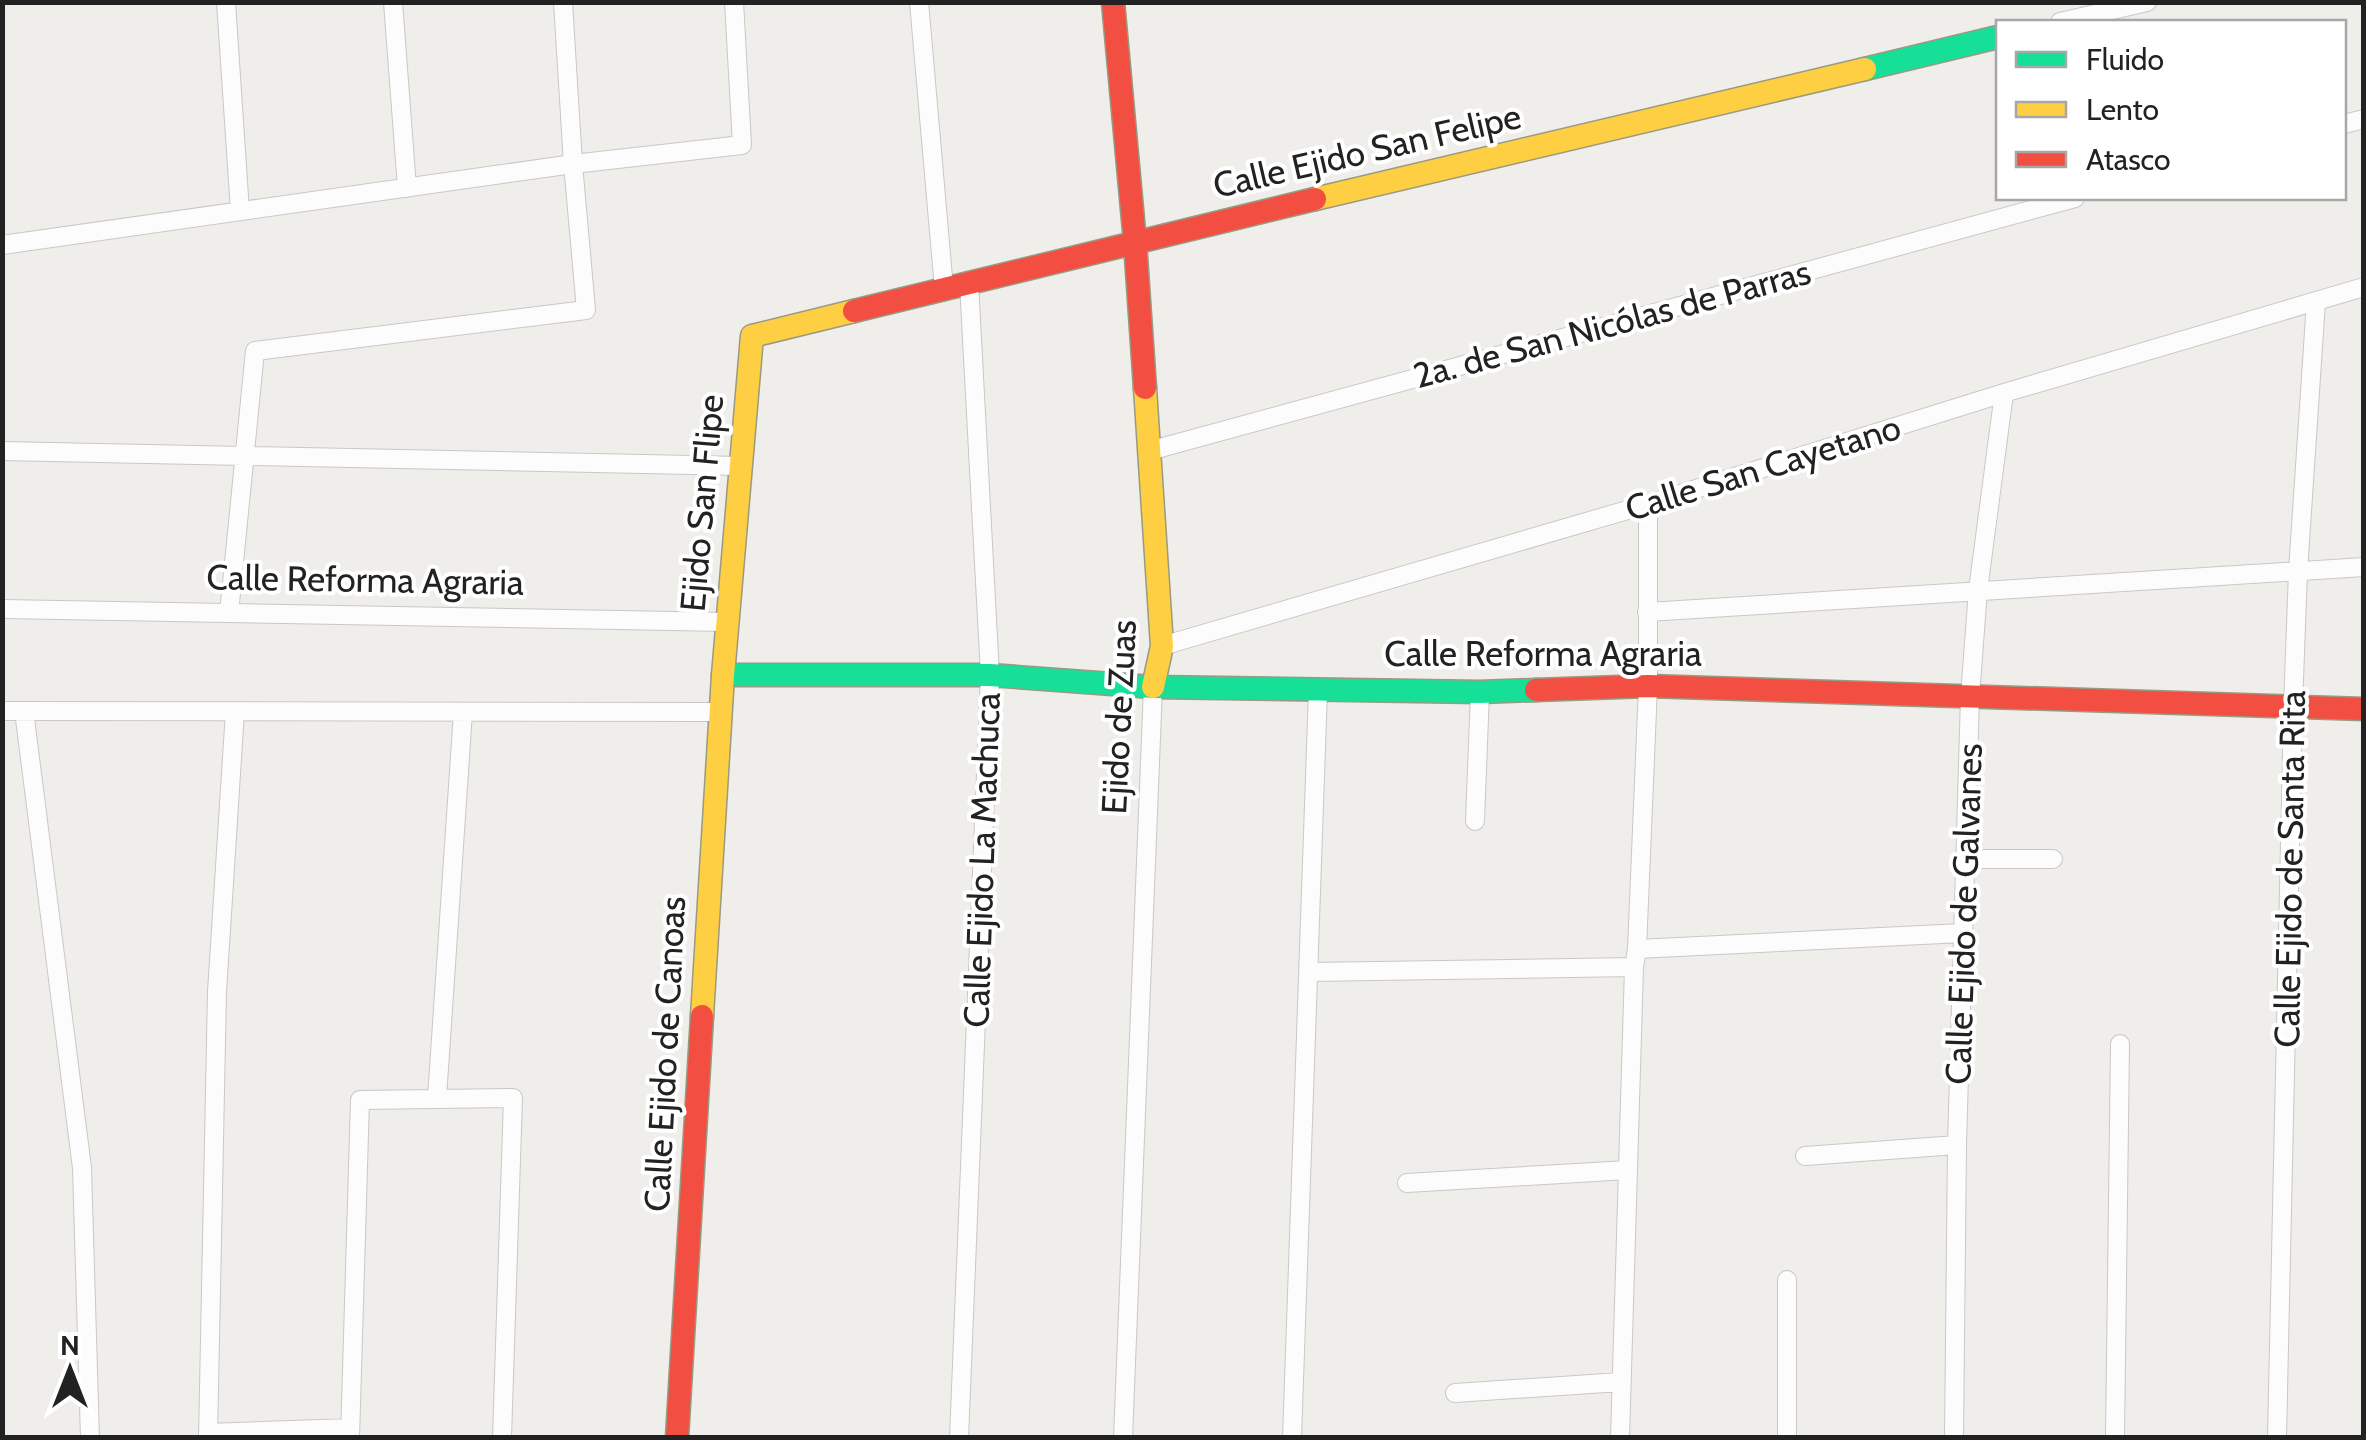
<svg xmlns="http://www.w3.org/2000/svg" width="2366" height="1440" font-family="Cabin,sans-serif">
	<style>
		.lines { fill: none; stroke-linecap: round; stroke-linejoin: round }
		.street-casing { stroke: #c9c8c7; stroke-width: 20 }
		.fast-casing { stroke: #999a82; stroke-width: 25 }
		.slow-casing { stroke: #999a82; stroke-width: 25 }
		.jam-casing { stroke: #999a82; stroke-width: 25 }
		.street { stroke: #fdfcfc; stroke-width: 18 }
		.fast { stroke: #16e098; stroke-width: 22 }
		.slow { stroke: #ffcf43; stroke-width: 22 }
		.jam { stroke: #f24e42; stroke-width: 22 }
		.labels { text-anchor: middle; stroke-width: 8; stroke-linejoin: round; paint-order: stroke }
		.street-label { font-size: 35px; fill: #222; stroke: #fff }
	</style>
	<rect width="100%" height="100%" fill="#f0eeeb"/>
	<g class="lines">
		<g class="street-casing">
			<path id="street" d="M 226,2 L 240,211
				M 393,2 L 407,188
				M 919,2 L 944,289
				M 2060,22 L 2147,2
				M 2344,124 L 2364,119
				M 2,245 L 573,164 L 742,145 L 734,2
				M 2,451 L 741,466
				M 1149,451 L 2075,198
				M 2,609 L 727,622
				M 1647,612 L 2364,567
				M 229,613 L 255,351 L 586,310 L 573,164 L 563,2
				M 1162,646 L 1648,504 L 2004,393 L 2364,287
				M 2,711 L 721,712
				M 24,711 L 82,1168 L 90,1438
				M 1475,821 L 1480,692
				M 1966,859 L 2053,859
				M 1637,949 L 1963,933
				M 1309,972 L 1634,967
				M 437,1098 L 463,712
				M 1805,1156 L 1957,1145
				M 1407,1183 L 1628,1170
				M 1787,1280 L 1787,1438
				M 1455,1393 L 1620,1382
				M 208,1433 L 350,1428
				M 208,1438 L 217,992 L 235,711
				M 350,1438 L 360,1100 L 513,1098 L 502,1438
				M 959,1438 L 990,675 L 969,283
				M 1123,1438 L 1153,687
				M 1292,1438 L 1318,690
				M 1620,1438 L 1634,967 L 1637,949 L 1648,686 L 1648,504
				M 1954,1438 L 1957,1145 L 1970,696 L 1978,590 L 2004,393
				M 2115,1438 L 2120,1044
				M 2277,1438 L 2293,707 L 2298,571 L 2316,302"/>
		</g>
		<g class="fast-casing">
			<path id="fast" d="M 1865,69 L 1998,37
				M 723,675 L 990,675 L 1153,687 L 1480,692 L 1536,690"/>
		</g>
		<g class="slow-casing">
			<path id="slow" d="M 1315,199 L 1865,69
				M 1145,388 L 1162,646 L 1153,687
				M 702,1016 L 723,675 L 752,336 L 854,311"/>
		</g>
		<g class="jam-casing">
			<path id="jam" d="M 1113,2 L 1135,242 L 1145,388
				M 854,311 L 1315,199
				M 1536,690 L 1648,686 L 2364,709
				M 677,1438 L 702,1016"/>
		</g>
		<use href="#street" class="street"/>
		<use href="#fast" class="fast"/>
		<use href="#slow" class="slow"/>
		<use href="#jam" class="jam"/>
	</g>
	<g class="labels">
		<g class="street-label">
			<text transform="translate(1367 151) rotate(-13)" y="12">Calle Ejido San Felipe</text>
			<text transform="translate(1612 324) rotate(-15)" y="12">2a. de San Nicólas de Parras</text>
			<text transform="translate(1763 468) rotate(-17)" y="12">Calle San Cayetano</text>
			<text transform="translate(702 503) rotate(-85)" y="12">Ejido San Flipe</text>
			<text transform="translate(365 580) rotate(1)" y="12">Calle Reforma Agraria</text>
			<text x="1543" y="666">Calle Reforma Agraria</text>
			<text transform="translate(1119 717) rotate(-87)" y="12">Ejido de Zuas</text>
			<text transform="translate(982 860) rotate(-88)" y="12">Calle Ejido La Machuca</text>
			<text transform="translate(2290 869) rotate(-89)" y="12">Calle Ejido de Santa Rita</text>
			<text transform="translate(1964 914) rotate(-88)" y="12">Calle Ejido de Galvanes</text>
			<text transform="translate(665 1054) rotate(-87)" y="12">Calle Ejido de Canoas</text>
		</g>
	</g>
	<rect width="2366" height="1440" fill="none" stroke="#222222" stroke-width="10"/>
	<rect x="1996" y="20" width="350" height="180" fill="#ffffff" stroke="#a7a7a7" stroke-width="2.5"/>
	<rect x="2016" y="52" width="50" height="15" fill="#16e098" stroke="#a7a7a7" stroke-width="2.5"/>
	<text x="2086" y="70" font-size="30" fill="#222222">Fluido</text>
	<rect x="2016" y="102" width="50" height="15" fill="#ffcf43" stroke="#a7a7a7" stroke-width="2.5"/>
	<text x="2086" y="120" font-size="30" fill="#222222">Lento</text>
	<rect x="2016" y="152" width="50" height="15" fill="#f24e42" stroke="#a7a7a7" stroke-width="2.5"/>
	<text x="2086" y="170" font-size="30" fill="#222222">Atasco</text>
	<g transform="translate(70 1370)" stroke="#ffffff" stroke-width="8" paint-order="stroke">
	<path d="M0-8L18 38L0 25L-18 38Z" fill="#222222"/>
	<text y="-15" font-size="28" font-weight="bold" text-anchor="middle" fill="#222222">N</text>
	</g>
</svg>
